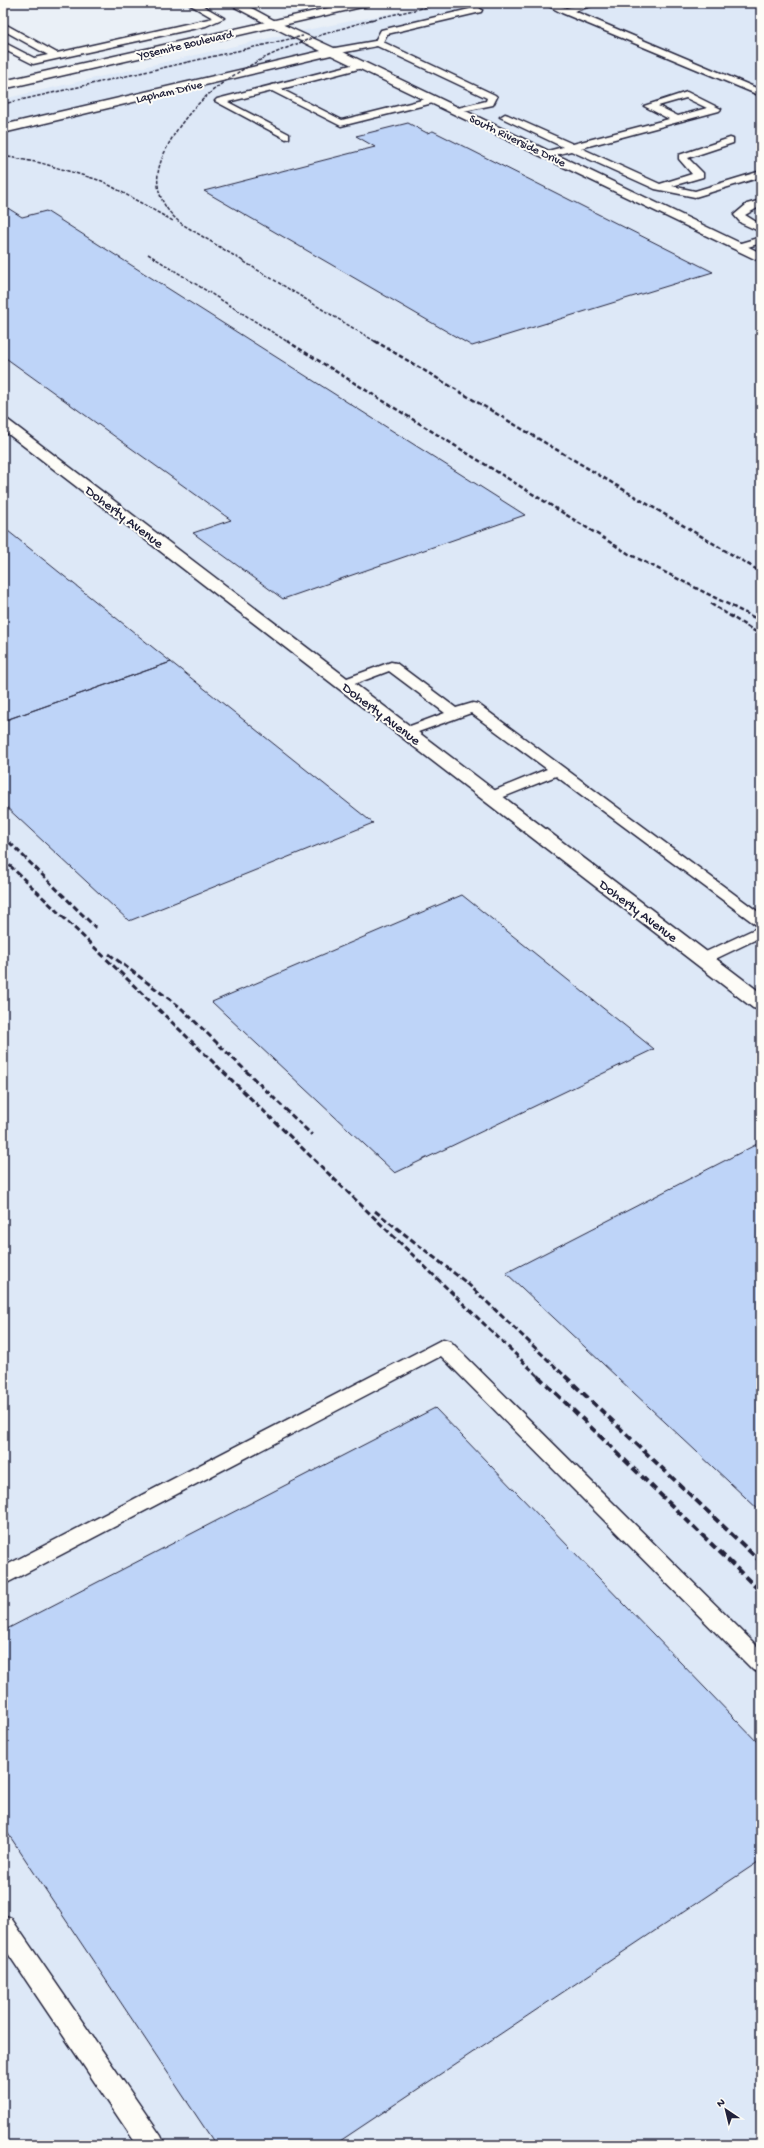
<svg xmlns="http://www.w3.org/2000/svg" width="764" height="2148" font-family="'Gochi Hand',sans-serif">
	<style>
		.built { fill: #dde8f7 }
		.building { fill: #bed4f8; stroke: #22223b }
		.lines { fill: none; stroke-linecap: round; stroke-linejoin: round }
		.service-casing { stroke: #22223b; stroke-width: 3 }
		.minor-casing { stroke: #22223b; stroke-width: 3 }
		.tertiary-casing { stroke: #22223b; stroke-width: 3 }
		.primary-casing { stroke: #22223b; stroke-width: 3 }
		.service { fill: #fdfcf7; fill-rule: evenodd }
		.minor { fill: #fdfcf7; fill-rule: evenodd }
		.tertiary { fill: #fdfcf7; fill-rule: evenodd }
		.primary { fill: #fdfcf7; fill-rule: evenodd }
		.rail-far3 { stroke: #22223b; stroke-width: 1.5; stroke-dasharray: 3.5 1.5; stroke-linecap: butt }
		.rail-far2 { stroke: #22223b; stroke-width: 2.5; stroke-dasharray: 4.5 2.5; stroke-linecap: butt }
		.rail-far1 { stroke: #22223b; stroke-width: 3; stroke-dasharray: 6 3; stroke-linecap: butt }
		.rail { stroke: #22223b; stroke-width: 4; stroke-dasharray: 8 4; stroke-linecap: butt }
		.labels { text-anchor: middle; stroke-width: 4; stroke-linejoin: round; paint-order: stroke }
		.far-street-label { font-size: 12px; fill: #22223b; stroke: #fdfcf7 }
		.street-label { font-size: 14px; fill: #22223b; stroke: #fdfcf7 }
	</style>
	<rect width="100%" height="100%" fill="#eaf0f7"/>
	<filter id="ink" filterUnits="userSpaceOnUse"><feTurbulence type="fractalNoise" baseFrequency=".025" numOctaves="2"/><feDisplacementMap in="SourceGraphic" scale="8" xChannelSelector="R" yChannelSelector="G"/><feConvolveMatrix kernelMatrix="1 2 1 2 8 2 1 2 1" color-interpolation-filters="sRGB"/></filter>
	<g filter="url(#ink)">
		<path class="built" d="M 443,3 L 761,3 L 761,2145 L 3,2145 L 3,99 L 291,33 Z"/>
		<path class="building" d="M 408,123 L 427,133 L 433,131 L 713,272 L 472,346 L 204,191 L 375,147 L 356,136 Z
			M 3,205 L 22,217 L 46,211 L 525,515 L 283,599 L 193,533 L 231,520 L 3,356 Z
			M 3,527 L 171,662 L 3,721 Z
			M 171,662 L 373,823 L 129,921 L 3,804 L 3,721 Z
			M 462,895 L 654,1049 L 395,1173 L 212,1002 Z
			M 761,1142 L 761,1512 L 506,1273 Z
			M 435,1408 L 761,1746 L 761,1860 L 334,2145 L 216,2145 L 3,1826 L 3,1631 Z"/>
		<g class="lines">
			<g class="service-casing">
				<path id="service" d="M 187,3 L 198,3 L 224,18 L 206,26 L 33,64 L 3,49 L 3,42 L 34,58 L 48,55 L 3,30 L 3,23 L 57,53 L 213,18 Z
					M 543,3 L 554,3 L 566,8 L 587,3 L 601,3 L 574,11 L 761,90 L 761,96 L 562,13 Z
					M 478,7 L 482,10 L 481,12 L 387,34 L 383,42 L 495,95 L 497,97 L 493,105 L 454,113 L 454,109 L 486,101 L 487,98 L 377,46 L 335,54 L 331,51 L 335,48 L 375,41 L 381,30 Z
					M 363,62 L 366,63 L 366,67 L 281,89 L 342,120 L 434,97 L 439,100 L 437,102 L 341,126 L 272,91 L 228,102 L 289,134 L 289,138 L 286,139 L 215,101 L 217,99 Z
					M 687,92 L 721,109 L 719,111 L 581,148 L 660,184 L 692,174 L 679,159 L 679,155 L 730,138 L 733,139 L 733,143 L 688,158 L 703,173 L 703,177 L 672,186 L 695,191 L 761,171 L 761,177 L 695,197 L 655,189 L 571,151 L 547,157 L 544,156 L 544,152 L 563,147 L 500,117 L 505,114 L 508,115 L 573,144 L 669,119 L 644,106 ZM 686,98 L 707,108 L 678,116 L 658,106 Z
					M 761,200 L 761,206 L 745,215 L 761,225 L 761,232 L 741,223 L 734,215 L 747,204 Z
					M 761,237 L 761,243 L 738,250 L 733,247 L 734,245 Z
					M 391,662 L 396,663 L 456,708 L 473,703 L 478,704 L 761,914 L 761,926 L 755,924 L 556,776 L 496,800 L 486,800 L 484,797 L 486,794 L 547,769 L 471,713 L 407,736 L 402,735 L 400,732 L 402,729 L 445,713 L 389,671 L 344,688 L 337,684 L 339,681 Z
					M 761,926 L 761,937 L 709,962 L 697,962 L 695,959 L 697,956 Z
					M 443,1339 L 450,1341 L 761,1650 L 761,1673 L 753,1670 L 441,1356 L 3,1585 L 3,1567 Z
					M 3,1915 L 11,1918 L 161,2136 L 165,2145 L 137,2145 L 3,1946 Z"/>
			</g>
			<g class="minor-casing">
				<path id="minor" d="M 275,21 L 334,48 L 339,49 L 341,51 L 761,253 L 761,262 L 331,55 L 3,133 L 3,125 L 321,51 L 271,26 L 269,24 L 271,22 Z
					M 3,418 L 8,420 L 761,993 L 761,1010 L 753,1008 L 3,430 Z"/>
			</g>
			<g class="tertiary-casing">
				<path id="tertiary" d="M 227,3 L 242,3 L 281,24 L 279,26 L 271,26 Z"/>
			</g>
			<g class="primary-casing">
				<path id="primary" d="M 351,3 L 372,3 L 366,6 L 3,89 L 3,81 Z"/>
			</g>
			<use href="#service" class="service"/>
			<use href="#minor" class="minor"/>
			<use href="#tertiary" class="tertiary"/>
			<use href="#primary" class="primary"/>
			<path class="rail-far3" d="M 374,19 C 293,42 199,72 163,156 C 151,183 160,207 182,224 L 376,342
				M 369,20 L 445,3
				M 3,104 L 303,36
				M 3,156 L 41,163 L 102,181 L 173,221
				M 148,254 L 288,342"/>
			<path class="rail-far2" d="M 287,341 L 629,554 L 761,621
				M 375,341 L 761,572
				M 711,604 L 761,635"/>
			<path class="rail-far1" d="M 3,836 L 96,928
				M 3,859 L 539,1377
				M 109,954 L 180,1007 L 312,1135
				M 375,1211 L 468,1284 L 566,1377"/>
			<path class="rail" d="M 538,1376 L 761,1592
				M 565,1376 L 761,1562"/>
		</g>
	</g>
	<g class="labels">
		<g class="far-street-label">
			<text transform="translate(185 44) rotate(-13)" y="4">Yosemite Boulevard</text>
			<text transform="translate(169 91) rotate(-13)" y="4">Lapham Drive</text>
			<text transform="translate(518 140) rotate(26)" y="4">South Riverside Drive</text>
		</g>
		<g class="street-label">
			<text transform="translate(125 516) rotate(37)" y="5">Doherty Avenue</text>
			<text transform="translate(382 713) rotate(37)" y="5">Doherty Avenue</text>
			<text transform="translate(639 910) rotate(37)" y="5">Doherty Avenue</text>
		</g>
	</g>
	<rect width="764" height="2148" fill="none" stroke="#fdfcf7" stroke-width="16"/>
	<rect x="8" y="8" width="748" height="2132" fill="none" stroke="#22223b" stroke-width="1.5" filter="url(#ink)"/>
	<g transform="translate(726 2110) rotate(325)" stroke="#fdfcf7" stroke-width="3" paint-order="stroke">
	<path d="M0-3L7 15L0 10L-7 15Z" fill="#22223b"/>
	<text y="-6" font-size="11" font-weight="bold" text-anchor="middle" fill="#22223b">N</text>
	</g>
</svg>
